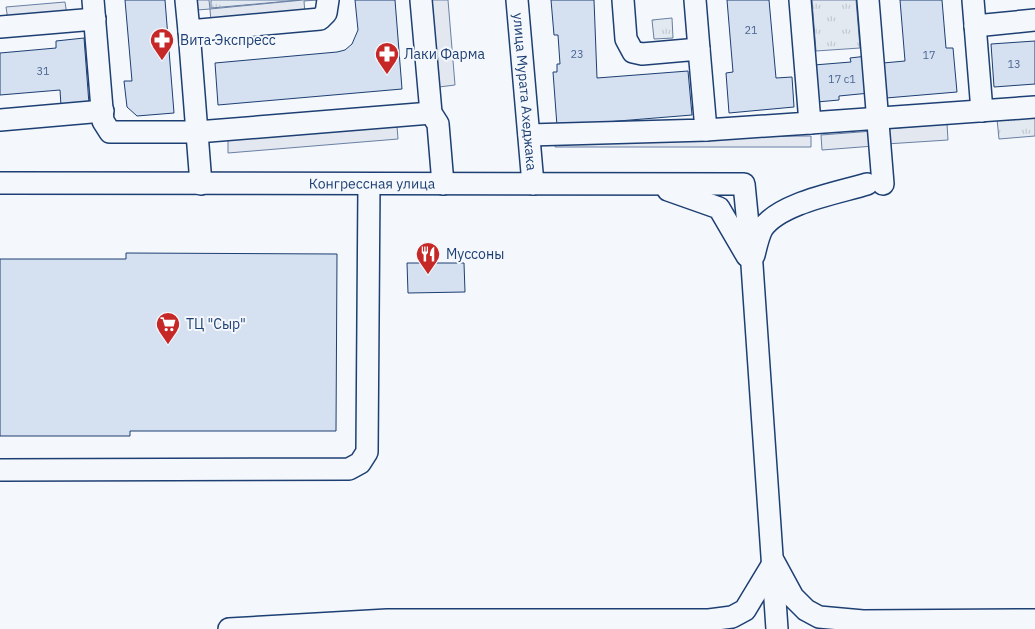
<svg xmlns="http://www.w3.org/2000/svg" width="1035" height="629" font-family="'IBM Plex Sans',sans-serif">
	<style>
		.park { fill: url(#park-tufts); stroke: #687fa3 }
		.parking { fill: #e3e8f0; stroke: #687fa3 }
		.building { fill: #d5e0f0; stroke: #1d3f73 }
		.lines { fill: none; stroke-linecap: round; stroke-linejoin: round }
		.minor-casing { stroke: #1d3f73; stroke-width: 24 }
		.minor { stroke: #f4f7fb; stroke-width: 21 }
		.labels { text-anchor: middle; stroke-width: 4; stroke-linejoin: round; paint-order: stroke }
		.number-label { font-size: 11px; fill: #4b6792 }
		.poi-label { font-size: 14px; fill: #1d3f73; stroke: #f4f7fb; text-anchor: start }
		.street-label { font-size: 14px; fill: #1d3f73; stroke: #f4f7fb }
	</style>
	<defs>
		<pattern id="park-tufts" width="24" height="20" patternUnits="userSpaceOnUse" patternTransform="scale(1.25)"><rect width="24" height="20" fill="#e3e9f0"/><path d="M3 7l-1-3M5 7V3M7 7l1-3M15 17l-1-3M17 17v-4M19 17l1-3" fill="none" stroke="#c2c9d1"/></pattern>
	</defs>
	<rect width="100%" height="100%" fill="#f4f7fb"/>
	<path class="park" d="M 211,0 L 301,0 L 211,8 Z
		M 812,0 L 856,0 L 860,48 L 816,51 Z
		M 672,18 L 673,38 L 654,39 L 652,20 Z
		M 1035,115 L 1035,136 L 999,139 L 997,119 Z"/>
	<path class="parking" d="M 196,0 L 209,0 L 210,9 L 303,0 L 316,0 L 304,1 L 305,14 L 211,22 L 210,9 L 197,10 Z
		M 432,0 L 448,0 L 455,85 L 439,87 Z
		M 65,2 L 67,15 L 8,20 L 6,7 Z
		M 947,124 L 948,140 L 886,144 L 885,129 Z
		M 397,126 L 398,139 L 228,153 L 228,140 Z
		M 873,131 L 874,146 L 822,150 L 821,135 Z
		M 811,136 L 811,147 L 555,147 L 555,137 Z"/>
	<path class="building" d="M 125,0 L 165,0 L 174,113 L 137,116 L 127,107 L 124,81 L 132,81 Z
		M 355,0 L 395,0 L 402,89 L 218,105 L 215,63 L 337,52 L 345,50 L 352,44 L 358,30 Z
		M 551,0 L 594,0 L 597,78 L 688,71 L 692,115 L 557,126 L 553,72 L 557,72 L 557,64 L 560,64 L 558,35 L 554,35 Z
		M 727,0 L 769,0 L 776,78 L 792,77 L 794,107 L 729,113 L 726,73 L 733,72 Z
		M 900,0 L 942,0 L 946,48 L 953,48 L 957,92 L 886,98 L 883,63 L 905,61 Z
		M 84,38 L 89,104 L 61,106 L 60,90 L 0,95 L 0,53 L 56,48 L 56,41 Z
		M 1035,41 L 1035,84 L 994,87 L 991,44 Z
		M 867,56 L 870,93 L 839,96 L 839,100 L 817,102 L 814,65 L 851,62 L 850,58 Z
		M 126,253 L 337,254 L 336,431 L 130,431 L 130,436 L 0,436 L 0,259 L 126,259 Z
		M 407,263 L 464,263 L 465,292 L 408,293 Z"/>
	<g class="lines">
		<g class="minor-casing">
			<g id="minor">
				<path d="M 93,0 L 103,121 L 110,132 L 197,132 L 431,113"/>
				<path d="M 186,0 L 189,31 L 320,19 L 326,13 L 328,0"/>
				<path d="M 421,0 L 431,113 L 438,124 L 443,184"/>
				<path id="s1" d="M 517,0 L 533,184"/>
				<path d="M 695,0 L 699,49"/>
				<path d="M 868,0 L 883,184"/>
				<path d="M 973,0 L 982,111"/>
				<path d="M 975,26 L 1035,20"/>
				<path d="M 0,27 L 95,19"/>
				<path d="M 189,31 L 201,184"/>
				<path d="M 0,120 L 103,111"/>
				<path d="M 810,123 L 1035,107"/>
				<path d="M 706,130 L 810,123 L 800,0"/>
				<path d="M 529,135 L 706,130 L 699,49 L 642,54 L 633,52 L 626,39 L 623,0"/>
				<path id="s2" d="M 0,183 L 744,184 L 752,265 L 777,629"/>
				<path d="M 668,190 L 719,208 L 747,256"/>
				<path d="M 754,255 C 756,247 758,237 762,229 C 779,203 838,193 867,184"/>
				<path d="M 0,470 L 349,469 L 360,463 L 367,452 L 369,184"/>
				<path d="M 229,629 L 387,620 L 709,620 L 732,617 L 745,610 L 774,562 L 793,597 L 806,610 L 819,617 L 863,621 L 1035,620"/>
			</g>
		</g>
		<use href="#minor" class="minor"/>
	</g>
	<defs>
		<g id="pharmacy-pin" transform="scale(1.25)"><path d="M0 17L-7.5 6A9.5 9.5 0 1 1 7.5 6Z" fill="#c62828" stroke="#f4f7fb"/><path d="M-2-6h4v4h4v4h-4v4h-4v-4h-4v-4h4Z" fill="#fff"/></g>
		<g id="restaurant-pin" transform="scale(1.25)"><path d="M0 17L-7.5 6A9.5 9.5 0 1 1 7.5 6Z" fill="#c62828" stroke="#f4f7fb"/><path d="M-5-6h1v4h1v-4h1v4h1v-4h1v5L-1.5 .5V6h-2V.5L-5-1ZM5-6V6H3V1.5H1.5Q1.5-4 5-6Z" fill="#fff"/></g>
		<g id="supermarket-pin" transform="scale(1.25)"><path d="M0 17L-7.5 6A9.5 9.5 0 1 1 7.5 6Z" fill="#c62828" stroke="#f4f7fb"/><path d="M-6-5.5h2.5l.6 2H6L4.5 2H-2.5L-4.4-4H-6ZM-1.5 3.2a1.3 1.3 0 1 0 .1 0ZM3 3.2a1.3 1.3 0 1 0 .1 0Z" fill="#fff"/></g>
	</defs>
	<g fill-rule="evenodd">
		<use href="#pharmacy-pin" x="162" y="40"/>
		<use href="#pharmacy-pin" x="387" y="54"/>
		<use href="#restaurant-pin" x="428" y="254"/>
		<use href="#supermarket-pin" x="168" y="324"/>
	</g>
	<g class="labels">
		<g class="number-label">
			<text x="751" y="34">21</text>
			<text x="577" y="58">23</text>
			<text x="929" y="59">17</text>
			<text x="1014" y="68">13</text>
			<text x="43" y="75">31</text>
			<text x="842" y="83">17 с1</text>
		</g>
		<g class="poi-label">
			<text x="180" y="45">Вита Экспресс</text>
			<text x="404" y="59">Лаки Фарма</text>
			<text x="446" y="259">Муссоны</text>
			<text x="186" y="329">ТЦ "Сыр"</text>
		</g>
		<g class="street-label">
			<text dy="5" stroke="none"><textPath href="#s1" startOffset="92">улица Мурата Ахеджака</textPath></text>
			<text dy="5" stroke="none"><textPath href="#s2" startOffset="372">Конгрессная улица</textPath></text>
		</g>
	</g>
</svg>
